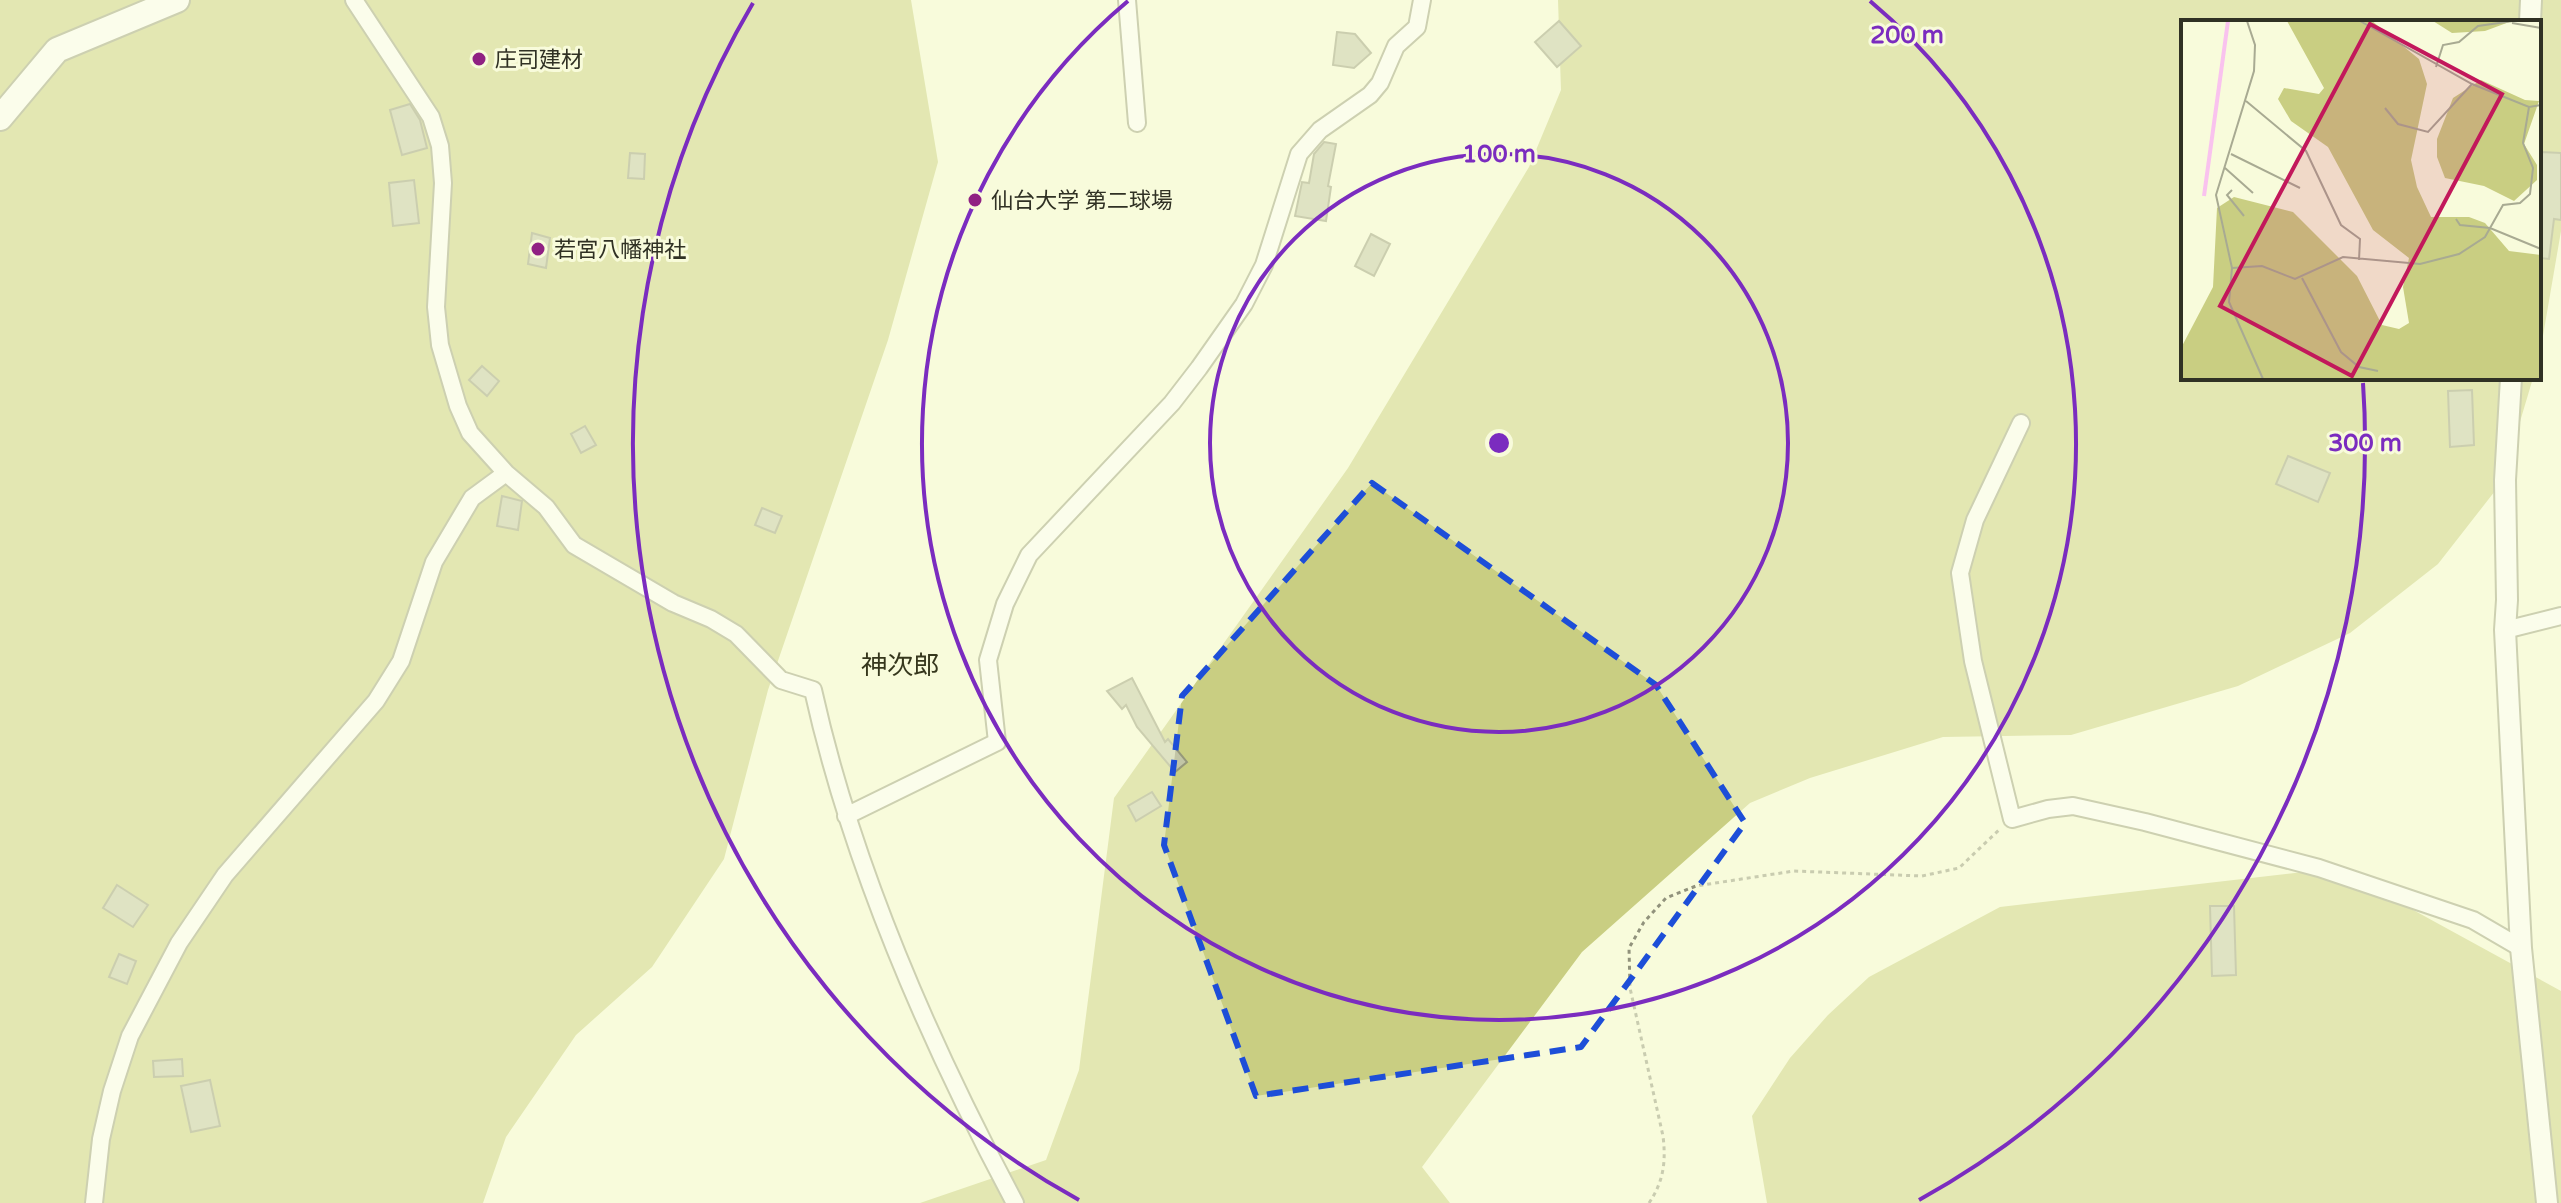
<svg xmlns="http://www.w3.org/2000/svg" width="2561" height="1203" font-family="'Varela Round','Noto Sans JP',sans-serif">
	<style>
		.green { fill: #c9ce82 }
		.building { fill: #c2c5a6; stroke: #96987a; stroke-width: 2 }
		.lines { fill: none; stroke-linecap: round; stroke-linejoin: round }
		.minor-casing { stroke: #999c7e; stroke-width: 20 }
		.tertiary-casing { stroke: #999c7e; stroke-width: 24 }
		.secondary-casing { stroke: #999c7e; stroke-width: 28 }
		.path { stroke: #91927c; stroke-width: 3; stroke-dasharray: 4 4; stroke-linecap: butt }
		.minor { stroke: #fff; stroke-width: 16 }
		.tertiary { stroke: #fff; stroke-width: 20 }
		.secondary { stroke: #fff; stroke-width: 24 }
		.marked { fill: none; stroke: #1d4ed8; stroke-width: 6; stroke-dasharray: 16 10; stroke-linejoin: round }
		.ring { fill: none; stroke: #7b2cbf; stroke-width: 4 }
		.poi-dot { fill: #902183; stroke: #f8fbdb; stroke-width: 3 }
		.labels { text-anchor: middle; stroke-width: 6; stroke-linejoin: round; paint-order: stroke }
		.poi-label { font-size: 22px; fill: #303124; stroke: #f8fbdb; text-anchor: start }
		.quarter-label { font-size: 26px; fill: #36371d; stroke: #f8fbdb }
		.inset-river { fill: none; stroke: #f9c2ee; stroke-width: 4 }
		.inset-road { fill: none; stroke: #a8aa92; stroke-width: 2 }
		.view { fill: #c2185b; fill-opacity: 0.15; stroke: #c2185b; stroke-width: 4 }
		.inset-edge { fill: none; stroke: #303124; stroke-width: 4 }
		.centre { fill: #7b2cbf; stroke: #f8fbdb; stroke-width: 4 }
		.ring-label { font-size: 24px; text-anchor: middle; font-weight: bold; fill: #7b2cbf; stroke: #f8fbdb; stroke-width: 6; stroke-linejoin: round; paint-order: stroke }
	</style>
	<rect width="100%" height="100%" fill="#f8fbdb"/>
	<path class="green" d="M 0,0 L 911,0 L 938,162 L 888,340 L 768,690 L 724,859 L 652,967 L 576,1035 L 506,1137 L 483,1203 L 0,1203 Z
		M 1558,0 L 2561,0 L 2561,231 L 2539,359 L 2539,22 L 2183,22 L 2183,378 L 2533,378 L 2502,482 L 2438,564 L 2350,633 L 2238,686 L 2071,735 L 1943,737 L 1810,778 L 1750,803 L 1582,952 L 1422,1167 L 1450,1203 L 920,1203 L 1046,1160 L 1079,1070 L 1114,798 L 1348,468 L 1529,167 L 1561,90 Z
		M 2347,867 L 2384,894 L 2561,991 L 2561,1203 L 1767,1203 L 1752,1116 L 1790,1058 L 1828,1015 L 1869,977 L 2000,907 Z"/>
	<path class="building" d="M 1559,21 L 1581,46 L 1557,67 L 1535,42 Z
		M 1337,32 L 1355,34 L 1371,53 L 1354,68 L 1333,65 Z
		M 410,104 L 420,120 L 427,148 L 402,155 L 390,110 Z
		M 1324,142 L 1336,144 L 1328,186 L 1331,187 L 1326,221 L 1295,216 L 1302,182 L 1309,183 L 1314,154 Z
		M 2541,152 L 2561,153 L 2561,220 L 2554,219 L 2549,259 L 2539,258 Z
		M 630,153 L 645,154 L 644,179 L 628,178 Z
		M 414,180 L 419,223 L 393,226 L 389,183 Z
		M 532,233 L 550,238 L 546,268 L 528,264 Z
		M 1371,234 L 1390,244 L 1374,276 L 1355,266 Z
		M 482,366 L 499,381 L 487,396 L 469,380 Z
		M 2472,390 L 2474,445 L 2450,447 L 2448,391 Z
		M 585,426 L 596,445 L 581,453 L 571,434 Z
		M 2288,456 L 2330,473 L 2318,502 L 2276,484 Z
		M 502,496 L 522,501 L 518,530 L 497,526 Z
		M 762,508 L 782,516 L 775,533 L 755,525 Z
		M 1132,678 L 1165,742 L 1168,739 L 1187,762 L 1175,772 L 1137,727 L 1126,705 L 1122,709 L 1107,691 Z
		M 1152,792 L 1161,806 L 1136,821 L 1128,806 Z
		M 117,885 L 148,905 L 133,927 L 103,908 Z
		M 2210,906 L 2234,906 L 2236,975 L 2212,976 Z
		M 119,954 L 136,961 L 127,984 L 109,977 Z
		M 182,1059 L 183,1076 L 154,1077 L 153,1061 Z
		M 210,1080 L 220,1126 L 191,1132 L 181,1086 Z"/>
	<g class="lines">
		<g class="minor-casing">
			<path id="minor" d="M 354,0 L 431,117 L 440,146 L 443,183 L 436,307 L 440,345 L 458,406 L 470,433 L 506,473 L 546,507 L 574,545 L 673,603 L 711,619 L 736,634 L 781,680 L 813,690 C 852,866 930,1044 1015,1203
				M 1127,0 L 1137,123
				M 2021,423 L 1975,520 L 1960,573 L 1973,661 L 2012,819 L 2048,809 L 2073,806 L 2145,822 L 2319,868 L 2473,920 L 2521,948
				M 2505,630 L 2561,616
				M 846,816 L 997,742 L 988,660 L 1005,604 L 1029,555 L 1172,403 L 1199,368 L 1244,304 L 1264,265 L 1299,154 L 1320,130 L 1370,95 L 1380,83 L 1396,46 L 1417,27 L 1422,0
				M 94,1203 L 101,1139 L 112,1091 L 130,1036 L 179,943 L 225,875 L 376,701 L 401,661 L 434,562 L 472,498 L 506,473"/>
		</g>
		<g class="tertiary-casing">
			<path id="tertiary" d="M 2530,22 L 2531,0
				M 2511,378 L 2505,480 L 2507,600 L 2505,630 L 2521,948 L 2547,1203"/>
		</g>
		<g class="secondary-casing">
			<path id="secondary" d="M 0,118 L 57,50 L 177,0"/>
		</g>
		<path class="path" d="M 1649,1203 C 1664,1181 1666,1161 1663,1136 L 1630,988 L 1629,948 L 1644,922 L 1666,898 L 1696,886 L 1794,871 L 1922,876 L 1959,868 L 2000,829"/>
		<use href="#minor" class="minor"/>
		<use href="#tertiary" class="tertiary"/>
		<use href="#secondary" class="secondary"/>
	</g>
	<path d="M0 0H2561V1203H0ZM 1372,483 L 1656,685 L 1745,823 L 1581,1047 L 1256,1096 L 1164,845 L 1182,696 Z" fill="#f8fbdb" fill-opacity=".55" fill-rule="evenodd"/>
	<path class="marked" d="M 1372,483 L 1656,685 L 1745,823 L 1581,1047 L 1256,1096 L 1164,845 L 1182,696 Z"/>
	<g class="ring">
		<circle cx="1499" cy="443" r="289"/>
		<path d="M1870 1A577 577 0 1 1 1128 1"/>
		<path d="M1079 1200A866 866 0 0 1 753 3M2363 383A866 866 0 0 1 1919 1200"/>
	</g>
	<g class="poi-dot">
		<circle cx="479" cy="59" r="8"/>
		<circle cx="975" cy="200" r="8"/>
		<circle cx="538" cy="249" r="8"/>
	</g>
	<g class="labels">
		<g class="poi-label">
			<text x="495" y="67">庄司建材</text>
			<text x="991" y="208">仙台大学 第二球場</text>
			<text x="554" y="257">若宮八幡神社</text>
		</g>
		<g class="quarter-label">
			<text x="900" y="674">神次郎</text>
		</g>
	</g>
	<g transform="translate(2181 20)">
		<rect width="360" height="360" fill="#f8fbdb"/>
		<path d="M 106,1 L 191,1 L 238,39 L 246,64 L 230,140 L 236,167 L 250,197 L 288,197 L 304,203 L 328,231 L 360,235 L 360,359 L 2,359 L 0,328 L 32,267 L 36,188 L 53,177 L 112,192 L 176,256 L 201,305 L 218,309 L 228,303 L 222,267 L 228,238 L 192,210 L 147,127 L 110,101 L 97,79 L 103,68 L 138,74 L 143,68 ZM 252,1 L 331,1 L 304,11 L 271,13 ZM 300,60 L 344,80 L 358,81 L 343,124 L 356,145 L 356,160 L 333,181 L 303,166 L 264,158 L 256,137 L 256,119 L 272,78 Z" fill="#c9ce82"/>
		<path class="inset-river" d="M 23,176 L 47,1"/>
		<path class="inset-road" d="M 66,1 L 74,25 L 73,51 L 35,175 L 51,248 L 48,282 L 82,359M 179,1 L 291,64 L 348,87 L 360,85M 331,3 L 360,8M 255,47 L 262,25 L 278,22 L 297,6 L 332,1M 65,81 L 125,131 L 160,205 L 179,219 L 178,240M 204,88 L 217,104 L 247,112 L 291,64M 50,134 L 119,168M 44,148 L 72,173M 51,170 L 46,175 L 63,196M 275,199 L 279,205 L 309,208 L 360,229M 51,248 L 81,246 L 114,259 L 162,237 L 239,244 L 278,234 L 304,217 L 322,185 L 339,183 L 349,174 L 352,148 L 342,123 L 348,87M 121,258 L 160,332 L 178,347 L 197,351"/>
		<path class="view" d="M 189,4 L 321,74 L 171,356 L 39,286 Z"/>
		<rect width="360" height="360" class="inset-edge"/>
	</g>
	<circle cx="1499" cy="443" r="12" class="centre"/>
	<g class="ring-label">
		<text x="1907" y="43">200 m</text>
		<text x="1499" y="162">100 m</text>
		<text x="2365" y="451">300 m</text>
	</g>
</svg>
